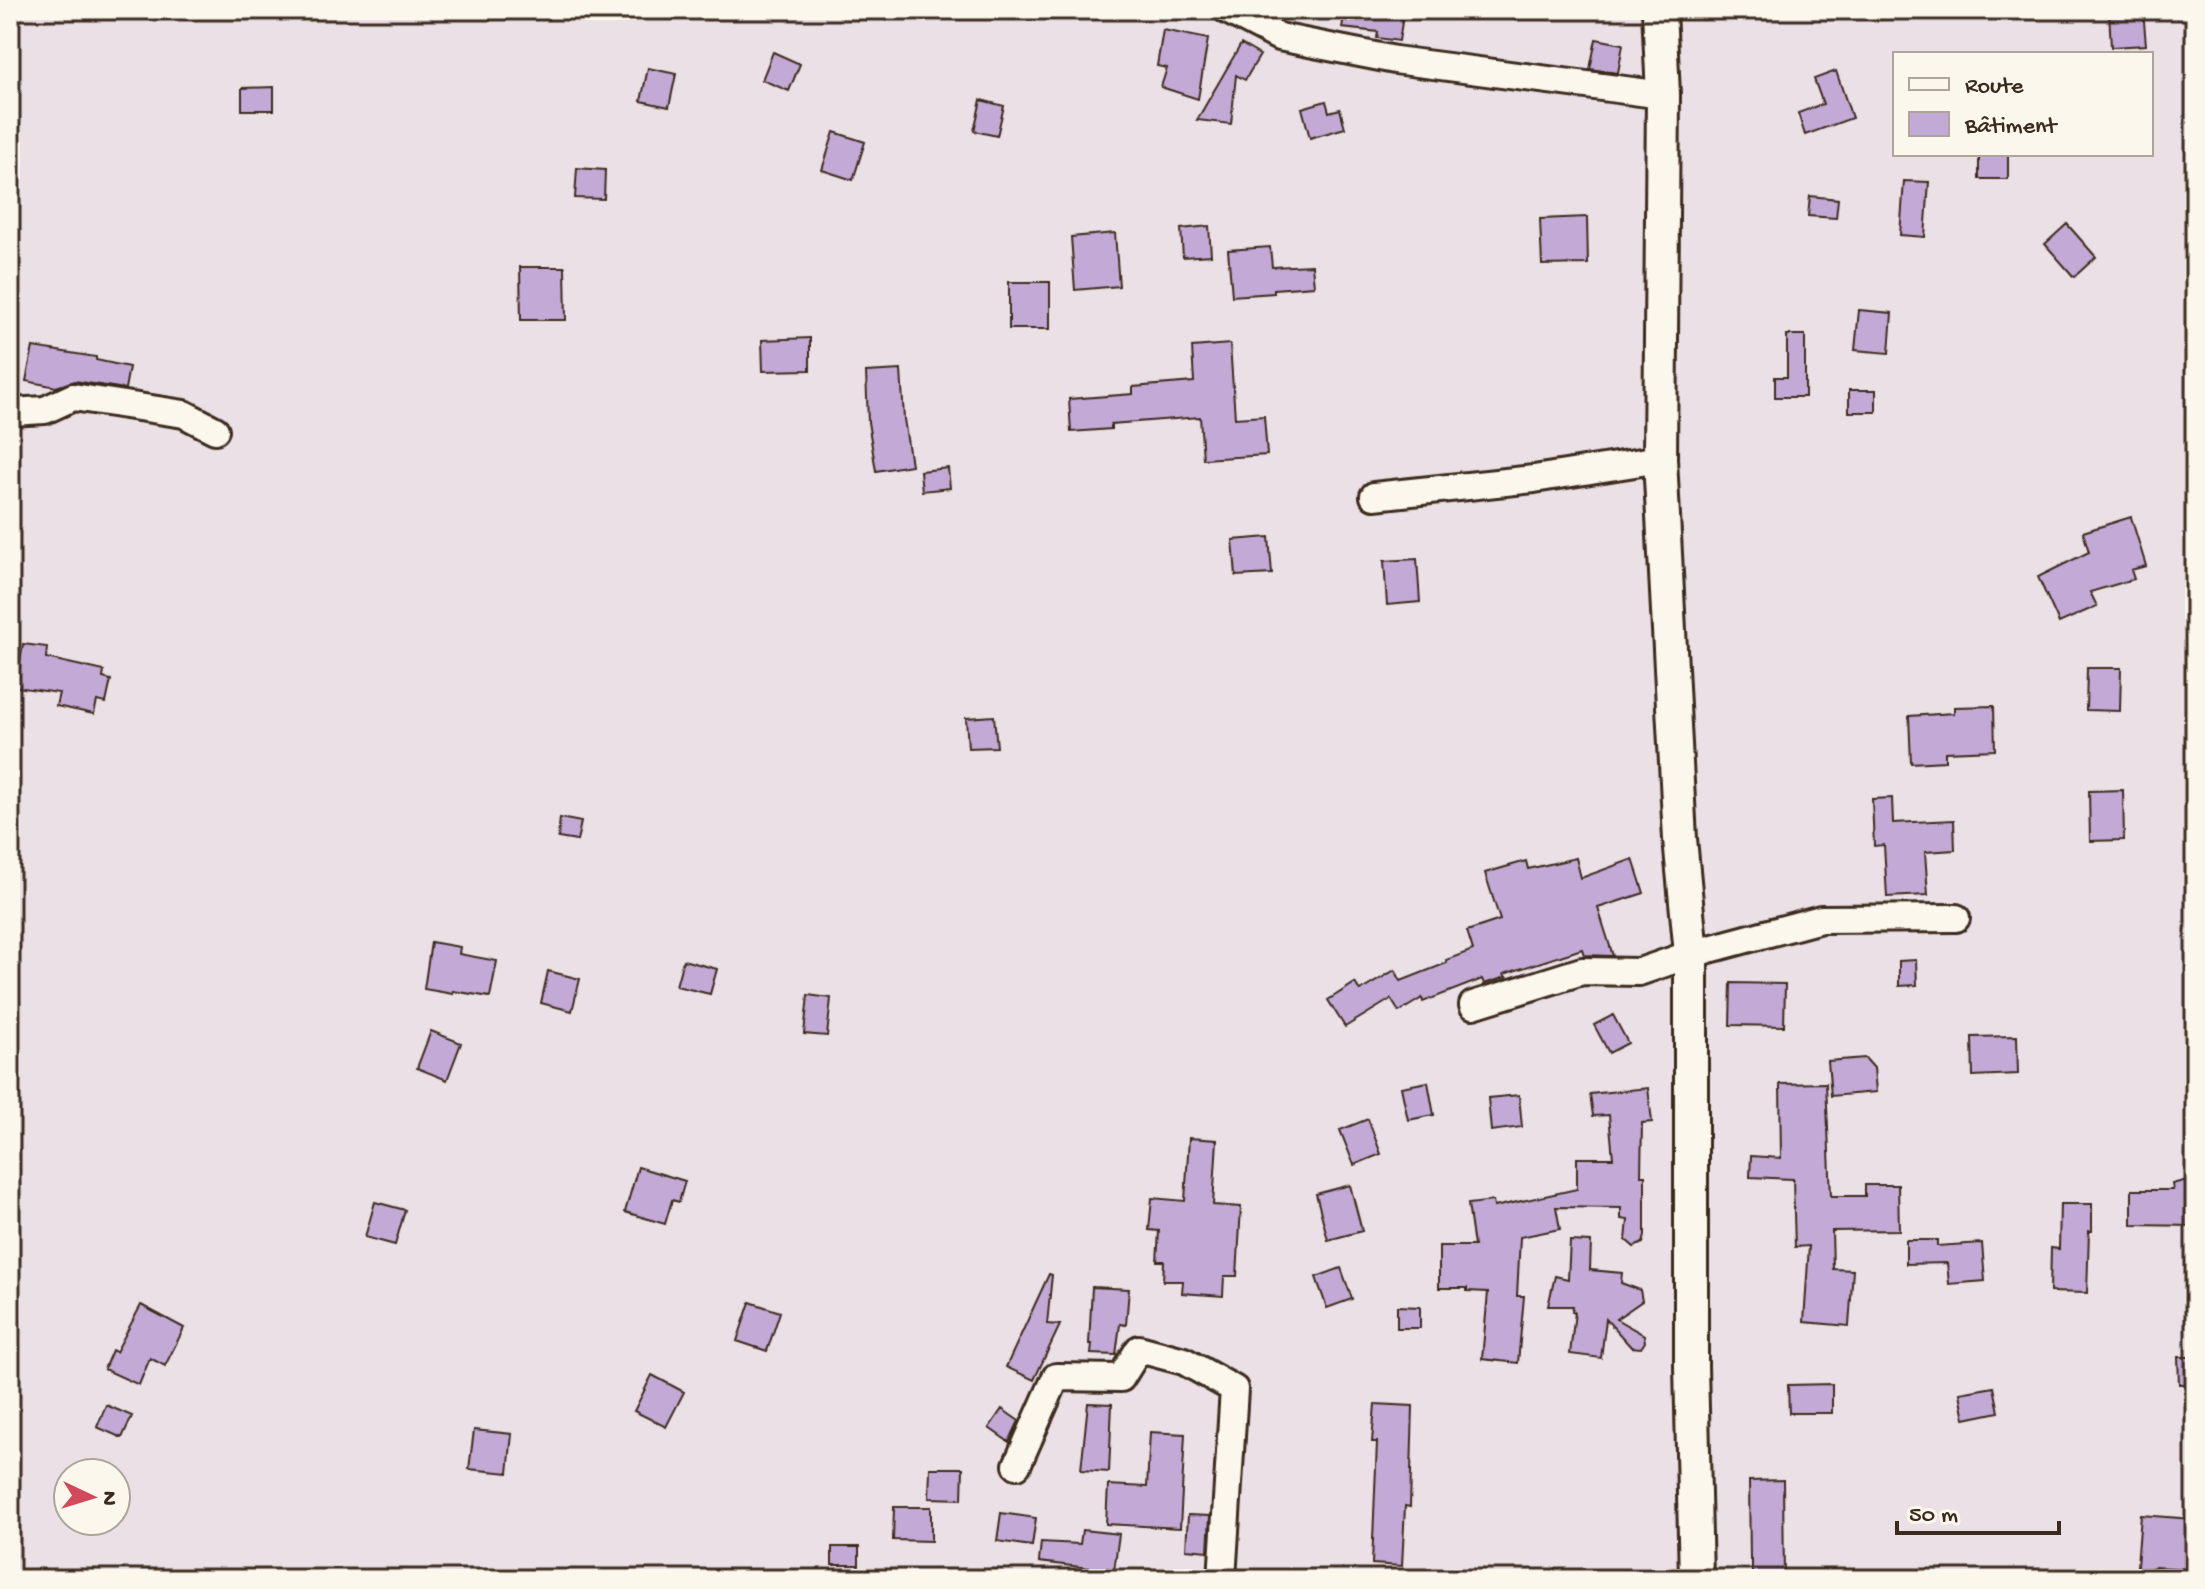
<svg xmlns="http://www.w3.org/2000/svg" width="2205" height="1589" font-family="'Gochi Hand',sans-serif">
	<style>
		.building { fill: #c3a9d6; stroke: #3b2a1e; stroke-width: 2 }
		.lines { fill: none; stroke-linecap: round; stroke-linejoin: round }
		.minor-casing { stroke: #3b2a1e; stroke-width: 32 }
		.major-casing { stroke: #3b2a1e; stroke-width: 38 }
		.minor { stroke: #fbf7ec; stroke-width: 26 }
		.major { stroke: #fbf7ec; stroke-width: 32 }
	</style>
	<rect width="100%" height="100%" fill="#eae0e5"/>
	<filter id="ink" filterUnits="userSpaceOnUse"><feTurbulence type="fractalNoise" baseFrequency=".0125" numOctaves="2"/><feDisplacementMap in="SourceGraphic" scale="16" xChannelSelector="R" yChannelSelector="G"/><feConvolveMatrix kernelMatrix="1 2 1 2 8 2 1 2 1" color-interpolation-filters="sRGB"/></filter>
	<g filter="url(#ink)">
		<path class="building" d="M 1345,10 L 1404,10 L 1399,41 L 1377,38 L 1378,32 L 1342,28 Z
			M 2143,10 L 2146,45 L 2111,47 L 2109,12 Z
			M 1163,30 L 1208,39 L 1198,99 L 1161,87 L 1167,68 L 1157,66 Z
			M 1596,39 L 1623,44 L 1618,73 L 1590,69 Z
			M 1241,44 L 1260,55 L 1245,80 L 1236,75 L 1231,124 L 1197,120 Z
			M 773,52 L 800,64 L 789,91 L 762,80 Z
			M 648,68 L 676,74 L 669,107 L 641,101 Z
			M 1836,71 L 1852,118 L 1805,135 L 1798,113 L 1823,104 L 1814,79 Z
			M 274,87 L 274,110 L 242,110 L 242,88 Z
			M 981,100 L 1004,106 L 997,136 L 974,131 Z
			M 1326,101 L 1329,112 L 1340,109 L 1345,128 L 1310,138 L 1302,108 Z
			M 834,132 L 865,142 L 853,180 L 822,170 Z
			M 1979,154 L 2008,154 L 2008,179 L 1979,179 Z
			M 577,168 L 605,170 L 604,199 L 575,198 Z
			M 1904,181 L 1929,182 L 1925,237 L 1900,235 Z
			M 1810,196 L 1838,199 L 1836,218 L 1808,216 Z
			M 1587,217 L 1588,264 L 1542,265 L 1540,219 Z
			M 2067,224 L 2096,257 L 2074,277 L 2045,244 Z
			M 1209,226 L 1211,255 L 1183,257 L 1181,229 Z
			M 1115,233 L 1119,286 L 1075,290 L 1071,237 Z
			M 1270,247 L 1272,267 L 1312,265 L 1314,286 L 1274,289 L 1274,293 L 1232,296 L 1228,250 Z
			M 520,267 L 565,267 L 566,320 L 521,320 Z
			M 1009,282 L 1050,282 L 1050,329 L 1009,329 Z
			M 1859,310 L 1892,313 L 1889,353 L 1855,350 Z
			M 1787,335 L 1805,335 L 1805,397 L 1775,397 L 1775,377 L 1787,377 Z
			M 810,338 L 810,370 L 763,371 L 762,340 Z
			M 1230,344 L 1235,418 L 1264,416 L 1267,455 L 1203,459 L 1200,417 L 1111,424 L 1111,429 L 1071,432 L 1069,399 L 1133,394 L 1133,387 L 1194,382 L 1192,347 Z
			M 33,347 L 96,357 L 96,360 L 129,367 L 125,389 L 75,381 L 56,387 L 26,381 Z
			M 901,370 L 904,419 L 911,465 L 876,471 L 868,422 L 866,372 Z
			M 1849,390 L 1876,390 L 1876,412 L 1849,412 Z
			M 948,468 L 950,488 L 922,491 L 920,471 Z
			M 2131,517 L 2146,566 L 2131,570 L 2134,579 L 2090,592 L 2097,606 L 2059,623 L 2038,577 L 2089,552 L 2083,532 Z
			M 1269,537 L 1272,574 L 1236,576 L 1233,540 Z
			M 1417,559 L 1420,602 L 1387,605 L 1384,561 Z
			M 23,644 L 47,647 L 46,658 L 104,671 L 103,678 L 111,680 L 106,703 L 97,701 L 94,714 L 56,706 L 59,693 L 16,687 Z
			M 2087,668 L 2121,668 L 2120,711 L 2086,710 Z
			M 1994,706 L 1995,750 L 1945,752 L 1945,761 L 1911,763 L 1909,716 L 1954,713 L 1954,707 Z
			M 994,716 L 997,747 L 968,748 L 966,718 Z
			M 2123,790 L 2124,840 L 2090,841 L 2089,791 Z
			M 1892,798 L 1893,823 L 1954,820 L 1955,850 L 1925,852 L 1928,895 L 1887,897 L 1884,845 L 1874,846 L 1872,799 Z
			M 560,818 L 581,822 L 577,841 L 558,838 Z
			M 1576,858 L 1581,878 L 1633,859 L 1644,893 L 1598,908 L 1613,956 L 1584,955 L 1582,949 L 1504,974 L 1506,977 L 1484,984 L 1482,979 L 1423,1002 L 1422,998 L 1399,1012 L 1391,999 L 1345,1027 L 1328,1000 L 1355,983 L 1360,991 L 1395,970 L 1401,981 L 1447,963 L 1446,960 L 1473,950 L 1467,931 L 1500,920 L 1485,873 L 1526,861 L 1528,869 Z
			M 431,942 L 460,947 L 459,954 L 497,961 L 490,997 L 453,991 L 453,994 L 424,989 Z
			M 683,960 L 717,969 L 710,994 L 676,986 Z
			M 1916,960 L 1917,985 L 1899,986 L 1899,961 Z
			M 548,971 L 580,979 L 572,1011 L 541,1003 Z
			M 1731,983 L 1785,984 L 1784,1026 L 1730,1025 Z
			M 808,995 L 831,998 L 827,1036 L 804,1034 Z
			M 1613,1015 L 1628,1043 L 1609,1053 L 1594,1025 Z
			M 431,1031 L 461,1043 L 447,1080 L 417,1068 Z
			M 2017,1036 L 2018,1074 L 1973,1076 L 1972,1037 Z
			M 1865,1058 L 1874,1068 L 1876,1092 L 1831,1096 L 1828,1061 Z
			M 1428,1082 L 1434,1115 L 1408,1120 L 1401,1087 Z
			M 1826,1083 L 1831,1196 L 1865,1196 L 1865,1185 L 1898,1185 L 1899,1230 L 1832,1231 L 1833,1269 L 1853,1270 L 1849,1326 L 1804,1322 L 1809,1246 L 1795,1247 L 1793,1179 L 1750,1177 L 1751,1156 L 1781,1158 L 1780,1084 Z
			M 1648,1088 L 1652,1122 L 1642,1123 L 1641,1175 L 1645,1175 L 1645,1236 L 1643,1243 L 1634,1247 L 1626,1240 L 1628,1220 L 1621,1219 L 1621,1208 L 1556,1207 L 1560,1229 L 1520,1237 L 1517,1296 L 1524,1296 L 1518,1363 L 1482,1359 L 1488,1292 L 1467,1291 L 1467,1288 L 1439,1288 L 1439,1246 L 1474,1246 L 1468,1204 L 1493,1201 L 1494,1207 L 1577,1189 L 1577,1158 L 1613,1158 L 1609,1115 L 1593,1116 L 1590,1094 Z
			M 1519,1095 L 1522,1127 L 1491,1131 L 1488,1098 Z
			M 1368,1119 L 1381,1154 L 1354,1165 L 1340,1130 Z
			M 1189,1138 L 1217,1140 L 1213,1205 L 1241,1207 L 1237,1276 L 1224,1276 L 1223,1296 L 1182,1293 L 1183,1281 L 1163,1281 L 1164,1261 L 1157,1261 L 1159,1231 L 1149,1230 L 1152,1198 L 1185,1201 Z
			M 638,1167 L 685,1181 L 679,1202 L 672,1200 L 665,1224 L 625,1212 Z
			M 2195,1178 L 2195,1226 L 2132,1225 L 2132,1190 L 2173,1190 L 2172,1184 Z
			M 1350,1185 L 1362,1231 L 1328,1240 L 1316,1194 Z
			M 375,1202 L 405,1210 L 395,1245 L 365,1237 Z
			M 2060,1204 L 2092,1204 L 2092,1231 L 2089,1231 L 2087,1293 L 2050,1292 L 2051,1248 L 2059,1249 Z
			M 1906,1240 L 1937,1240 L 1937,1246 L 1982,1243 L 1985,1281 L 1949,1284 L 1947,1263 L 1906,1264 Z
			M 1570,1241 L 1591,1242 L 1590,1270 L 1622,1273 L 1621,1283 L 1640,1290 L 1642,1301 L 1616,1319 L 1644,1335 L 1645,1342 L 1641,1348 L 1631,1347 L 1606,1319 L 1601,1358 L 1570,1354 L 1575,1312 L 1572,1312 L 1573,1306 L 1548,1306 L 1555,1276 L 1568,1279 Z
			M 1341,1268 L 1352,1299 L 1327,1308 L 1316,1277 Z
			M 1049,1274 L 1052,1275 L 1047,1324 L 1060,1325 L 1034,1380 L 1006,1367 Z
			M 1092,1287 L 1129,1289 L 1126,1325 L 1120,1324 L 1116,1355 L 1091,1354 L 1092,1344 L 1089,1344 Z
			M 750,1302 L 780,1312 L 767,1351 L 737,1341 Z
			M 141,1305 L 184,1328 L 165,1366 L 150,1358 L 139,1385 L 104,1369 L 112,1350 L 116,1352 Z
			M 1397,1306 L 1420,1307 L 1420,1328 L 1397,1328 Z
			M 2178,1357 L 2195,1357 L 2195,1384 L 2179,1384 Z
			M 652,1375 L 684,1392 L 666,1427 L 634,1411 Z
			M 1832,1384 L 1832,1413 L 1789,1413 L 1788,1385 Z
			M 1994,1387 L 1999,1412 L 1965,1419 L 1960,1393 Z
			M 1088,1403 L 1112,1404 L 1109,1472 L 1081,1470 Z
			M 1375,1404 L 1413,1406 L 1410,1507 L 1405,1506 L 1402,1566 L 1372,1564 L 1377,1442 L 1372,1442 Z
			M 106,1405 L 132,1416 L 122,1438 L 97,1427 Z
			M 1002,1409 L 1019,1421 L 1009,1442 L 989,1428 Z
			M 474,1430 L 512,1434 L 508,1473 L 469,1469 Z
			M 1150,1432 L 1185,1434 L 1180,1528 L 1106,1524 L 1108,1485 L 1147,1487 Z
			M 930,1468 L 963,1468 L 962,1499 L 929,1498 Z
			M 1783,1480 L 1784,1579 L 1752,1579 L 1752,1560 L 1750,1560 L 1749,1481 Z
			M 894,1507 L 931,1507 L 931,1541 L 893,1540 Z
			M 1001,1513 L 1036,1518 L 1032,1546 L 997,1541 Z
			M 1188,1515 L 1210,1516 L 1208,1551 L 1186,1549 Z
			M 2141,1515 L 2192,1519 L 2188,1569 L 2155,1567 L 2154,1579 L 2136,1579 Z
			M 1082,1530 L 1119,1534 L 1114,1571 L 1039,1562 L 1041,1542 L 1080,1544 Z
			M 832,1547 L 859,1547 L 859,1565 L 832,1565 Z"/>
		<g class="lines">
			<g class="minor-casing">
				<path id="minor" d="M 1227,10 L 1279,37 L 1395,60 L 1663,95
					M 10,412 L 45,410 L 73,397 L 184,414 L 215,430
					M 1374,496 L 1534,479 L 1660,459
					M 1473,1005 L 1582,971 L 1639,972 L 1691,954 L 1821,919 L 1956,918
					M 1017,1465 L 1056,1377 L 1121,1378 L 1139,1349 L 1184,1361 L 1234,1389 L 1222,1579"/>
			</g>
			<g class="major-casing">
				<path id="major" d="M 1659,10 L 1663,95 L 1660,459 L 1680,839 L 1691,954 L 1691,1366 L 1696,1579"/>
			</g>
			<use href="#minor" class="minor"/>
			<use href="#major" class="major"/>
		</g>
	</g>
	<rect width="2205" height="1589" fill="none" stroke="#fbf7ec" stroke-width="40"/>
	<rect x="20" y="20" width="2165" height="1549" fill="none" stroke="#3b2a1e" stroke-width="3" filter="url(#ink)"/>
	<rect x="1893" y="52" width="260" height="104" fill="#fbf7ec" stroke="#aea59a" stroke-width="2"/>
	<rect x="1909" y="78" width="40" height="12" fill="#fbf7ec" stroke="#aea59a" stroke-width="2"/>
	<text x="1965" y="92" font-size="24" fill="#3b2a1e">Route</text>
	<rect x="1909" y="112" width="40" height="24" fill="#c3a9d6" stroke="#aea59a" stroke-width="2"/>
	<text x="1965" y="132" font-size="24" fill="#3b2a1e">Bâtiment</text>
	<g transform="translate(92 1497) rotate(94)"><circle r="38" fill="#fbf7ec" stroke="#aea59a" stroke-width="2"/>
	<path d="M0-6L14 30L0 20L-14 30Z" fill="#d1495b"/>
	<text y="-12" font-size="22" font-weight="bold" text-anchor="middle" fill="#3b2a1e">N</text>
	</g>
	<path d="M1897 1521v12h162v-12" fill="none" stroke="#3b2a1e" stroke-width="4"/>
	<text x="1909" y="1521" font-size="24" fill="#3b2a1e" stroke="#fbf7ec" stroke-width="6" paint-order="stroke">50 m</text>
</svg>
